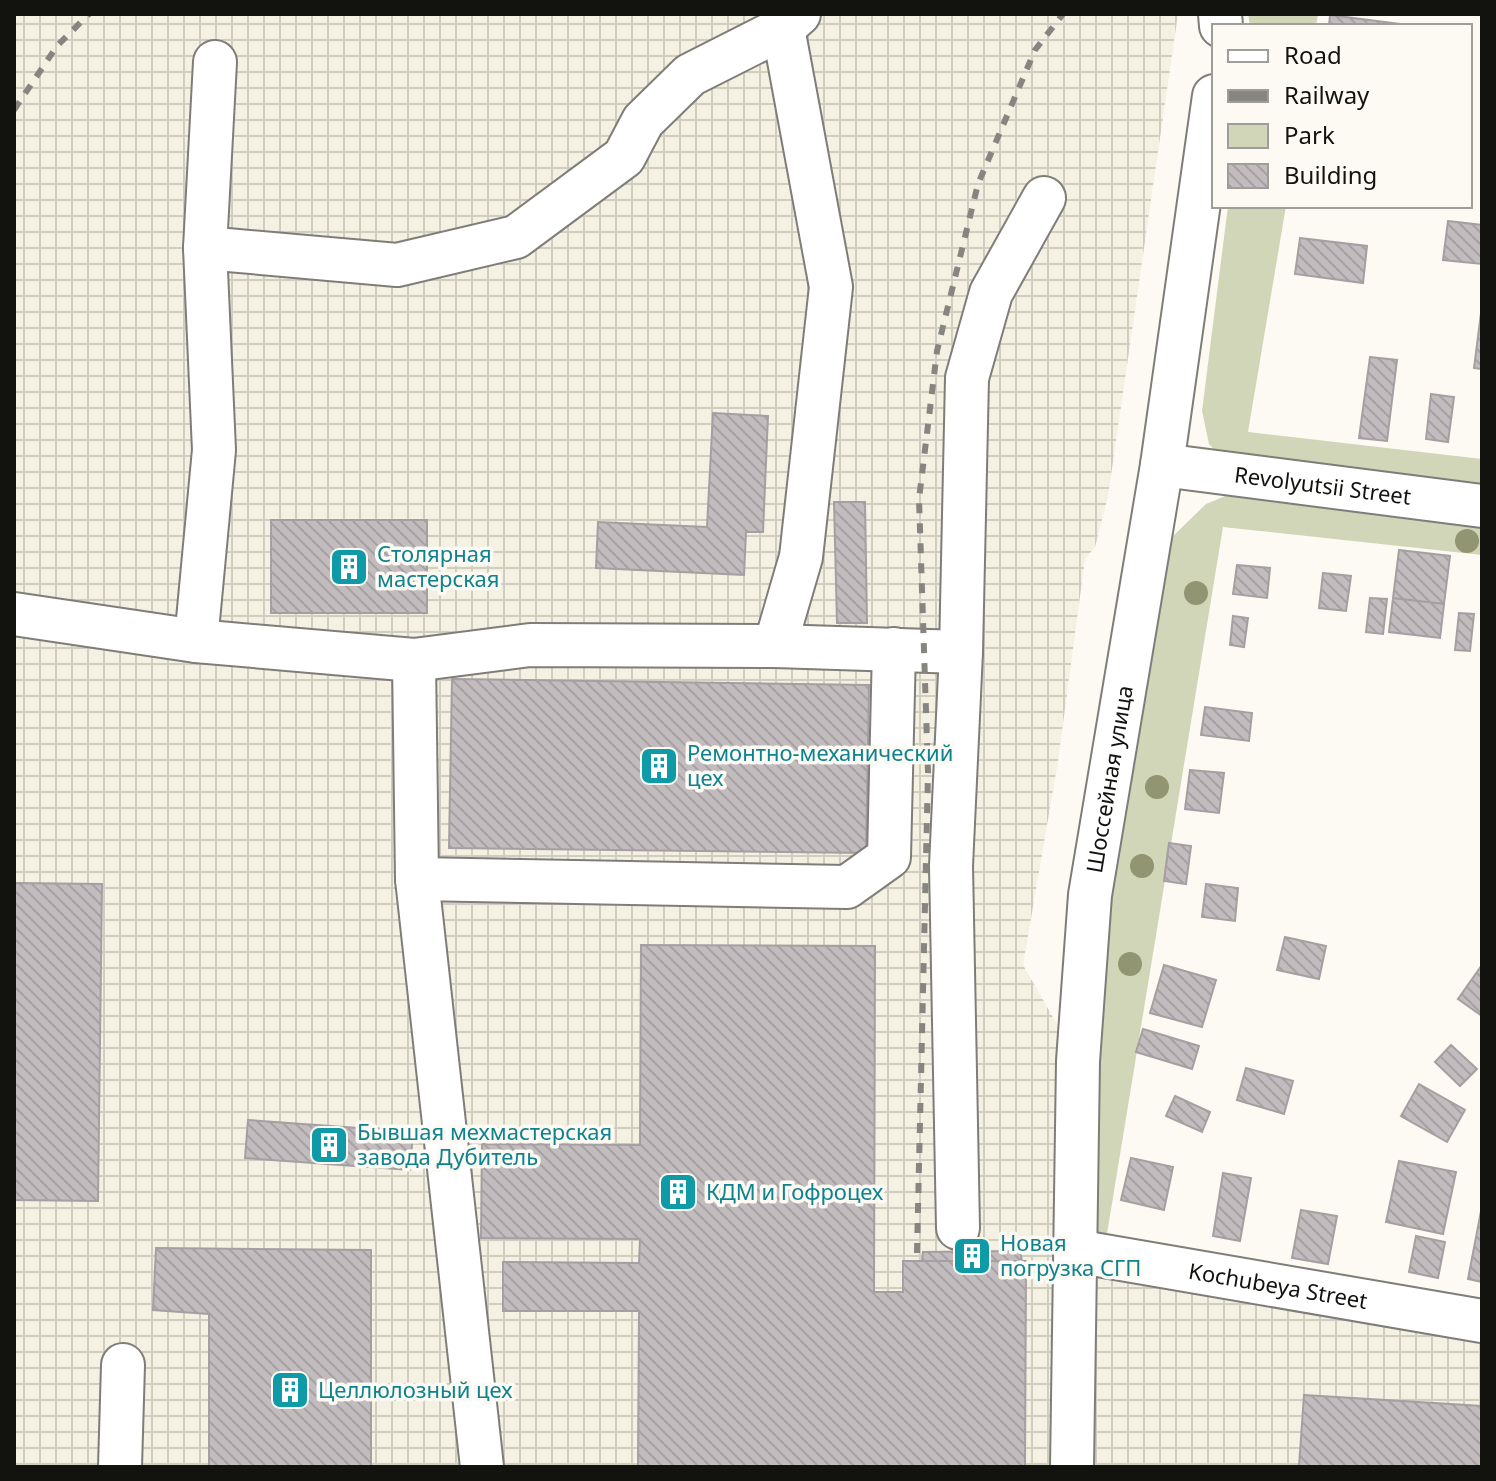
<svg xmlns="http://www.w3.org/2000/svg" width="1496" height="1481" font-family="'Noto Sans',sans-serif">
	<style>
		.industrial { fill: url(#industrial-grid) }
		.green { fill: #d1d6b8 }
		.building { fill: url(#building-back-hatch); stroke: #a59fa2; stroke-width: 2 }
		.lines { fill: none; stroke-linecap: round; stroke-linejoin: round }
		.minor-casing { stroke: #7f7d78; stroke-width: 46 }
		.minor { stroke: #fff; stroke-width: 42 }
		.rail { stroke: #868580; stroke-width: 6; stroke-dasharray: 10 10; stroke-linecap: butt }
		.tree { fill: #929571 }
		.labels { text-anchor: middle; stroke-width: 7; stroke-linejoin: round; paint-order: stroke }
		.street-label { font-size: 22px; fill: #12120f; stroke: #fcfaf3 }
		.culture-label { font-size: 22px; fill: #0d838f; stroke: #fcfaf3; text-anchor: start }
	</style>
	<defs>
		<pattern id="industrial-grid" width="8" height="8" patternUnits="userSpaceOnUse" patternTransform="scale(2)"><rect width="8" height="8" fill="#f4f0e2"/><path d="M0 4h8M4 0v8" fill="none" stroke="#d0cdc1"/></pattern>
		<pattern id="building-back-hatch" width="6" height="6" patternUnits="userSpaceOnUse" patternTransform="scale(2)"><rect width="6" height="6" fill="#c2bcbf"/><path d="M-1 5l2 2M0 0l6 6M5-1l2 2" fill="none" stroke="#a6a1a3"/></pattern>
	</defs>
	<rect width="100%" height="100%" fill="#fcfaf3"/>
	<path class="industrial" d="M 14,14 L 1178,14 L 1108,496 L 1095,547 L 1085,559 L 1058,761 L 1023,965 L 1078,1061 L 1075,1251 L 1482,1321 L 1482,1467 L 14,1467 Z"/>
	<path class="green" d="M 1248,14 L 1318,14 L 1316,26 L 1250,26 Z
		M 1228,206 L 1286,206 L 1248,432 L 1482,459 L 1482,490 L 1223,459 L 1209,444 L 1202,411 Z
		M 1230,494 L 1482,525 L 1482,555 L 1223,527 L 1106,1240 L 1094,1237 L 1098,1013 L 1112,854 L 1171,538 L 1206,504 Z"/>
	<path class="building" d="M 1330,15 L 1408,25 L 1329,26 Z
		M 1448,221 L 1482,225 L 1482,264 L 1443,260 Z
		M 1300,238 L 1367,246 L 1363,283 L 1295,274 Z
		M 1481,313 L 1482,313 L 1482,369 L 1474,368 Z
		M 1370,357 L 1397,360 L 1387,441 L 1359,438 Z
		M 1431,394 L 1454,397 L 1448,442 L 1426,439 Z
		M 713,413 L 768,416 L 763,532 L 746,532 L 744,575 L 596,568 L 598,522 L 707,527 Z
		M 834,502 L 865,502 L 867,623 L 837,623 Z
		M 271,520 L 427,520 L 427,613 L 271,613 Z
		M 1399,550 L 1450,556 L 1444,604 L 1393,598 Z
		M 1237,565 L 1270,568 L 1267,598 L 1233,594 Z
		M 1323,573 L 1351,576 L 1346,611 L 1319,608 Z
		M 1370,598 L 1387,599 L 1383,634 L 1366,632 Z
		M 1393,598 L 1444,604 L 1440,638 L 1389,632 Z
		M 1459,613 L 1474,614 L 1470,651 L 1455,650 Z
		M 1233,616 L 1248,618 L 1244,647 L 1230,645 Z
		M 452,679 L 869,685 L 866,853 L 449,848 Z
		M 1205,707 L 1252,713 L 1249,741 L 1201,735 Z
		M 1190,770 L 1224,773 L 1219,813 L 1185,809 Z
		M 1169,843 L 1191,846 L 1186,884 L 1164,881 Z
		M 14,883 L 102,884 L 98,1201 L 14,1200 Z
		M 1206,884 L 1238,888 L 1235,921 L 1202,917 Z
		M 1285,937 L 1326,946 L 1319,979 L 1277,970 Z
		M 641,945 L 875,946 L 874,1292 L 903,1292 L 903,1261 L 1026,1261 L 1025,1467 L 638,1467 L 639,1311 L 503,1311 L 503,1262 L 639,1263 L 640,1239 L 481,1238 L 482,1144 L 640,1145 Z
		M 1164,965 L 1216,980 L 1202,1027 L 1150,1013 Z
		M 1482,965 L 1482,1016 L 1458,999 Z
		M 1143,1029 L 1199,1046 L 1192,1069 L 1136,1052 Z
		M 1451,1045 L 1477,1069 L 1460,1086 L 1435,1062 Z
		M 1246,1068 L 1293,1081 L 1284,1114 L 1237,1100 Z
		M 1419,1084 L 1465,1110 L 1447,1142 L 1401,1116 Z
		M 1175,1096 L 1210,1112 L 1202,1132 L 1166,1116 Z
		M 248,1120 L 413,1132 L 410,1170 L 245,1158 Z
		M 1131,1158 L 1173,1167 L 1164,1210 L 1121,1200 Z
		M 1399,1161 L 1456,1172 L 1443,1234 L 1386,1222 Z
		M 1223,1173 L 1251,1178 L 1240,1241 L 1213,1236 Z
		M 1301,1210 L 1337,1216 L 1328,1264 L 1292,1258 Z
		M 1481,1211 L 1482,1211 L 1482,1282 L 1468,1279 Z
		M 1416,1236 L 1445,1242 L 1438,1278 L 1409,1272 Z
		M 156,1248 L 371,1250 L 371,1467 L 209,1467 L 209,1314 L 153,1310 Z
		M 1020,1251 L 1022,1261 L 922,1261 L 923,1252 Z
		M 1304,1395 L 1482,1406 L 1482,1467 L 1299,1467 Z"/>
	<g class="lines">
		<g class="minor-casing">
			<g id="minor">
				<path d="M 1220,14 L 1221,26"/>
				<path d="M 205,248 L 397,265 L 516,237 L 624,157 L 643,121 L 690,75 L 783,28 L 799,14"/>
				<path id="s1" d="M 1162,465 L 1482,506"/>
				<path d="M 14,614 L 196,641 L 414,660 L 530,645 L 775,646 L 961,652"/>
				<path d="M 196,641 L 214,450 L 205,248 L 215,62"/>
				<path d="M 775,646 L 801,557 L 831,287 L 783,28"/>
				<path d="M 414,660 L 417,879 L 482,1467"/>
				<path d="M 417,879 L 847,887 L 889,857 L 894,649"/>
				<path d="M 958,1228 L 951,866 L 961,652 L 967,378 L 991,293 L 1044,198"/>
				<path id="s2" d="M 1075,1251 L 1482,1321"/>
				<path d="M 120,1467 L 123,1365"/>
				<path id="s3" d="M 1072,1467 L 1078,1061 L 1090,895 L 1162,465 L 1214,96"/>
			</g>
		</g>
		<use href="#minor" class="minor"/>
		<path class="rail" d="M 14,110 L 57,46 L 89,14
			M 917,1253 L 928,772 L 919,499 L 937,351 L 978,184 L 1035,50 L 1063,14"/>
	</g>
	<g class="tree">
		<circle cx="1467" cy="541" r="12"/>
		<circle cx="1196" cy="593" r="12"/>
		<circle cx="1157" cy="787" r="12"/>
		<circle cx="1142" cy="866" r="12"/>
		<circle cx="1130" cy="964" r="12"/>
	</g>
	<defs>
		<g id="building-square" transform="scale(2)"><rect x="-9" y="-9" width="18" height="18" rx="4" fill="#0f9aa8" stroke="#fcfaf3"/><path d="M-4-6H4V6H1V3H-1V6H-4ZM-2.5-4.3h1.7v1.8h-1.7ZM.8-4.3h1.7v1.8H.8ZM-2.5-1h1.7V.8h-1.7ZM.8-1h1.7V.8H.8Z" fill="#fff"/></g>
	</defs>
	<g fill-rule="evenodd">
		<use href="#building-square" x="349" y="567"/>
		<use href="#building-square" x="659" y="766"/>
		<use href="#building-square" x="329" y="1145"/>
		<use href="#building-square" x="678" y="1192"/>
		<use href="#building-square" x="972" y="1256"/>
		<use href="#building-square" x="290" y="1390"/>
	</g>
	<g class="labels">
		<g class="street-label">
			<text dy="8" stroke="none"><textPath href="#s1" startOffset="162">Revolyutsii Street</textPath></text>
			<text dy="8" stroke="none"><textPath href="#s3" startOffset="690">Шоссейная улица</textPath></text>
			<text dy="8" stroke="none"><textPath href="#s2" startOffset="206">Kochubeya Street</textPath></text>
		</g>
		<g class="culture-label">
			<text x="377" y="562">Столярная<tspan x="377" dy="25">мастерская</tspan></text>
			<text x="687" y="761">Ремонтно-механический<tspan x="687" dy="25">цех</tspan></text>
			<text x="357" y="1140">Бывшая мехмастерская<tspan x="357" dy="25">завода Дубитель</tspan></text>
			<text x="706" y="1200">КДМ и Гофроцех</text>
			<text x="1000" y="1251">Новая<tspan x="1000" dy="25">погрузка СГП</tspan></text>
			<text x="318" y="1398">Целлюлозный цех</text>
		</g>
	</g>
	<rect width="1496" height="1481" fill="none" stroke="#12120f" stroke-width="32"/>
	<rect x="1212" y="24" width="260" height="184" fill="#fcfaf3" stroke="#9e9d98" stroke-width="2"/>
	<rect x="1228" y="50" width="40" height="12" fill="#ffffff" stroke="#9e9d98" stroke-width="2"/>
	<text x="1284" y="64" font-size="24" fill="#12120f">Road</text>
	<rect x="1228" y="90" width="40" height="12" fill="#868580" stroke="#9e9d98" stroke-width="2"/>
	<text x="1284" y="104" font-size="24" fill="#12120f">Railway</text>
	<rect x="1228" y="124" width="40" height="24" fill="#d1d6b8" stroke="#9e9d98" stroke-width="2"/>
	<text x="1284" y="144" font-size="24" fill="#12120f">Park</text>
	<rect x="1228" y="164" width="40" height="24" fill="url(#building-back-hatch)" stroke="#9e9d98" stroke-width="2"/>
	<text x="1284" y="184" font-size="24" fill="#12120f">Building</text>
</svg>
